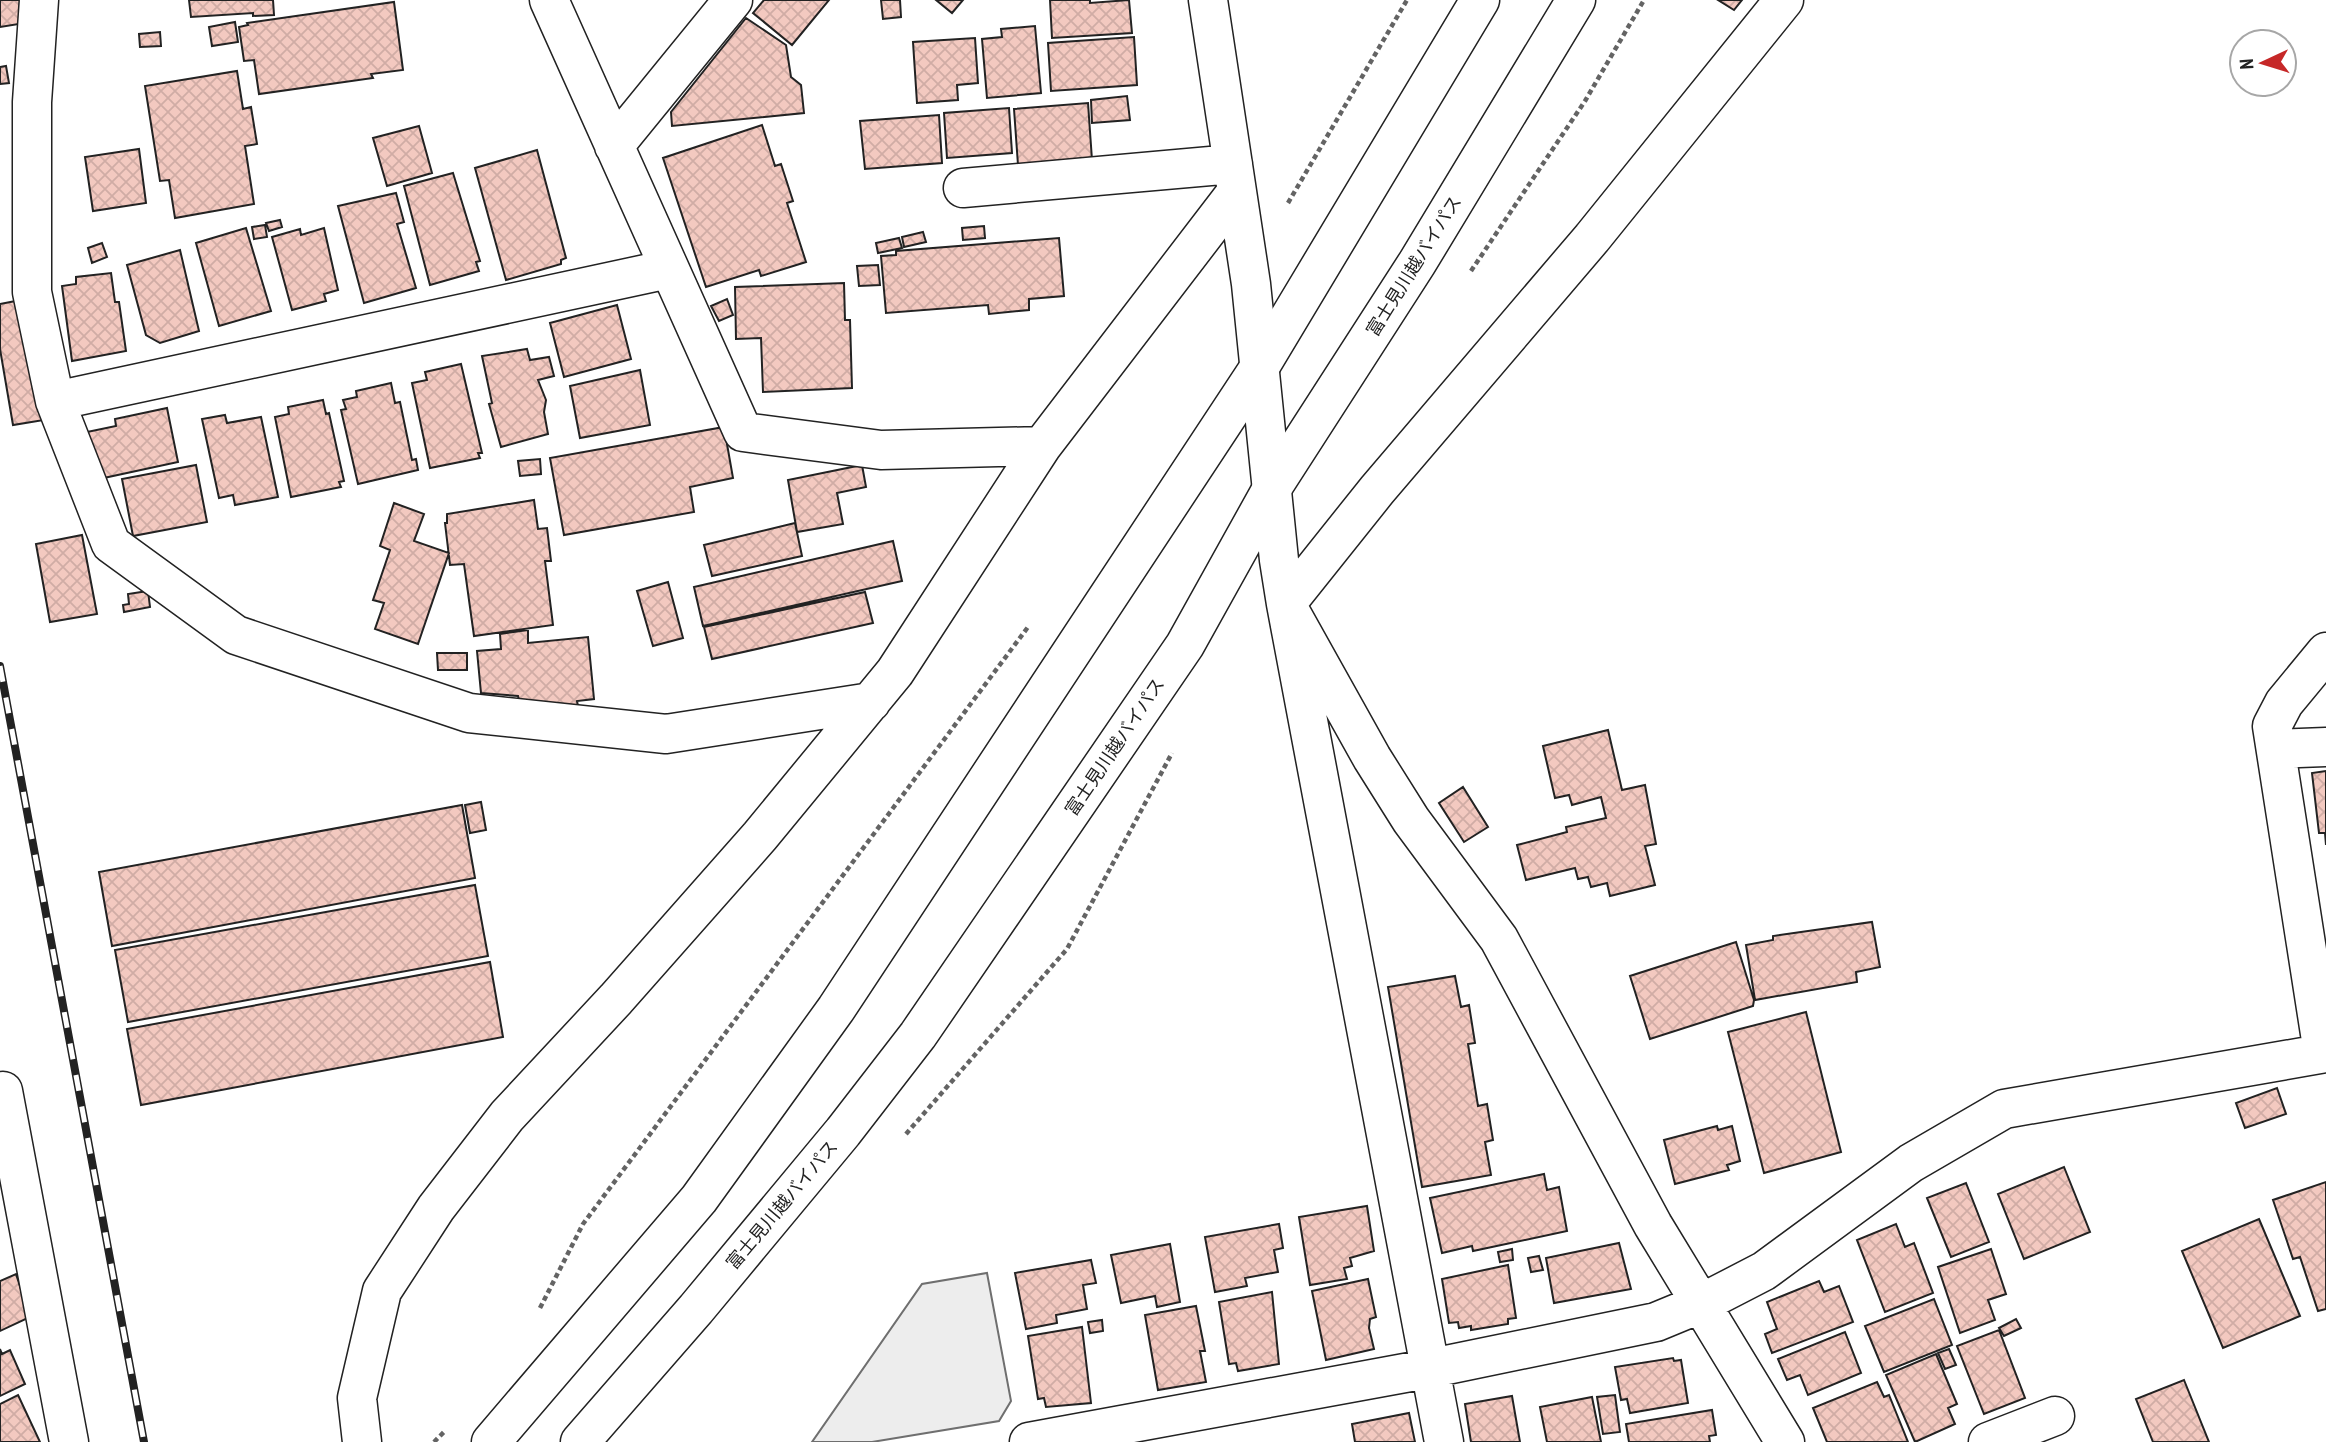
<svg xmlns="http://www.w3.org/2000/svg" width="2326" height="1442" font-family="'PT Sans Narrow','Noto Sans JP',sans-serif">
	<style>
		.parking { fill: #ededed; stroke: #6f6f6f; stroke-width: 2 }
		.building { fill: url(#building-cross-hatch); stroke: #222; stroke-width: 2 }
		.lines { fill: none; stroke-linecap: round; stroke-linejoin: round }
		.minor-casing { stroke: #222; stroke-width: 41 }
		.highway-casing { stroke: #222; stroke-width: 41 }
		.path { stroke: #646464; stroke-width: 4.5; stroke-dasharray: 5 3.5; stroke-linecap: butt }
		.minor { stroke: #fff; stroke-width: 38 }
		.highway { stroke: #fff; stroke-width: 38 }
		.rail-casing { stroke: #222; stroke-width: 8 }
		.rail { stroke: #fff; stroke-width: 5; stroke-dasharray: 16; stroke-linecap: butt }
		.labels { text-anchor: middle; stroke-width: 5; stroke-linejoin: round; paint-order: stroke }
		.street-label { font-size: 18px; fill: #222; stroke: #fff }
	</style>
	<defs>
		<pattern id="building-cross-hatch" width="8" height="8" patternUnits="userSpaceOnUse" patternTransform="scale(1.75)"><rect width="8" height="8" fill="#f3c9c0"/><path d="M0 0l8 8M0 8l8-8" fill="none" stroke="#d0aca5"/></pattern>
	</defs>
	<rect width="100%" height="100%" fill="#fff"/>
	<path class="parking" d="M 987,1273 L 1011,1401 L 999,1421 L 872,1442 L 812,1442 L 922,1284 Z"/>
	<path class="building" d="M 0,0 L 21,0 L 25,23 L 0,27 Z
		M 189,0 L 273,0 L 274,15 L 253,16 L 253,13 L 191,17 Z
		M 764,0 L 829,0 L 792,45 L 753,13 Z
		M 881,0 L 900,0 L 901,17 L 883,19 Z
		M 936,0 L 963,0 L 952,13 Z
		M 1050,0 L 1090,0 L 1090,3 L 1129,0 L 1132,33 L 1052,38 Z
		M 1718,0 L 1742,0 L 1734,10 Z
		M 394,2 L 403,70 L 371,74 L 373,78 L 259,94 L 254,60 L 244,61 L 239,27 L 248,25 L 247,23 Z
		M 746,18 L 786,45 L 791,77 L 801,85 L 804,113 L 672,126 L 671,112 Z
		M 235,22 L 238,42 L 212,46 L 209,27 Z
		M 1035,26 L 1041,93 L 987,98 L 982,39 L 1002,37 L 1001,29 Z
		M 160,32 L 161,46 L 140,47 L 139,34 Z
		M 1134,37 L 1137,85 L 1051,91 L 1048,43 Z
		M 975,38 L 978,83 L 957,85 L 958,100 L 917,103 L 913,42 Z
		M 6,66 L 9,83 L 0,84 L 0,67 Z
		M 237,71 L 243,109 L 251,107 L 257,144 L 245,146 L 254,204 L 175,218 L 169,180 L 160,181 L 145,86 Z
		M 1127,96 L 1130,120 L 1092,123 L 1091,100 Z
		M 1088,103 L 1092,160 L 1018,165 L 1014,109 Z
		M 1009,108 L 1012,153 L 947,158 L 944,113 Z
		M 939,115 L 942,163 L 865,169 L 860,121 Z
		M 762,125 L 775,166 L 781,164 L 793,201 L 787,203 L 806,262 L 761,276 L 759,270 L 706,287 L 663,158 Z
		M 419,126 L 432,173 L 387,186 L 373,138 Z
		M 139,149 L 146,203 L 93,211 L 85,157 Z
		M 537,150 L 566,258 L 561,260 L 561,264 L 506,280 L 475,168 Z
		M 453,173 L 480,261 L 476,262 L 479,271 L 430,285 L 404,186 Z
		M 396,193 L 404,222 L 397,224 L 416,288 L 364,303 L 338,206 Z
		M 280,220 L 282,227 L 269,231 L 266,223 Z
		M 265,225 L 267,237 L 254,239 L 252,227 Z
		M 984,226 L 985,238 L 963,240 L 962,228 Z
		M 246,228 L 271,311 L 219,326 L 196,243 Z
		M 324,228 L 338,290 L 324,294 L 326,301 L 292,310 L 272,237 L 300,229 L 301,235 Z
		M 923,232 L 926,242 L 904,247 L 902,237 Z
		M 899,238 L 902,248 L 878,253 L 876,243 Z
		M 1059,238 L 1064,296 L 1029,299 L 1029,310 L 989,314 L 988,305 L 886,313 L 881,256 L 896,255 L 896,251 Z
		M 102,243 L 107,257 L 92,263 L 88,248 Z
		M 180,250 L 199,331 L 160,343 L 146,335 L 127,265 Z
		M 878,265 L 880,285 L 859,286 L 857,266 Z
		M 111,273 L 115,302 L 119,302 L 126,351 L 72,361 L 62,286 L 76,284 L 76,277 Z
		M 844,283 L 845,320 L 850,320 L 852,388 L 763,392 L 761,338 L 736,339 L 735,287 Z
		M 26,299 L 44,420 L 13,425 L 0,349 L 0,304 Z
		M 727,299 L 733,315 L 719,321 L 711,306 Z
		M 617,305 L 631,359 L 564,377 L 550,323 Z
		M 527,349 L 530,360 L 549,357 L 554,376 L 538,380 L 546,400 L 544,412 L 548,434 L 501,447 L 489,404 L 492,403 L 482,356 Z
		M 461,364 L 482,453 L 478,453 L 480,458 L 430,468 L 412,383 L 427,380 L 425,372 Z
		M 640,370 L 650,425 L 580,438 L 570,386 Z
		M 391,383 L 395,403 L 400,402 L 412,460 L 416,459 L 418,470 L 358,484 L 341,410 L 346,409 L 343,400 L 357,397 L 356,391 Z
		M 323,400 L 326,414 L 329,413 L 344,481 L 339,482 L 341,487 L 291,497 L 275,417 L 289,414 L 288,407 Z
		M 167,408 L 178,462 L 99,479 L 87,432 L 116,426 L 115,419 Z
		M 225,415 L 227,423 L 261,417 L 278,497 L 235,505 L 233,495 L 219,498 L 202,419 Z
		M 724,427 L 733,478 L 690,487 L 694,512 L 564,535 L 550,458 Z
		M 540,459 L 541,474 L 520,476 L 518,461 Z
		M 196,465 L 207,522 L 133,536 L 122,479 Z
		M 862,465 L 866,487 L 837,493 L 843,524 L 797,532 L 788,480 Z
		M 534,500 L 538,529 L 547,528 L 551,561 L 545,561 L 553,625 L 474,636 L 464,564 L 450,565 L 445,523 L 447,523 L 447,514 Z
		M 394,503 L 424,514 L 414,541 L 449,553 L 418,644 L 375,629 L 384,603 L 373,600 L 390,550 L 380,546 Z
		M 795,523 L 802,556 L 712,576 L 704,545 Z
		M 82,535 L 97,614 L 50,622 L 36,544 Z
		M 893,541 L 902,581 L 703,626 L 694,587 Z
		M 668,582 L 683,638 L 653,646 L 637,591 Z
		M 148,591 L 150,607 L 124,612 L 123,605 L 129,604 L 128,594 Z
		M 865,592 L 873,623 L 712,659 L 704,627 Z
		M 528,630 L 528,643 L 588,637 L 594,699 L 577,701 L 579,711 L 520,704 L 518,696 L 481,693 L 477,651 L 501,649 L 500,634 Z
		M 437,653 L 467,653 L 467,670 L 438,670 Z
		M 1608,730 L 1622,790 L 1645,785 L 1656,844 L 1645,846 L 1655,885 L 1610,896 L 1607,883 L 1591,887 L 1588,877 L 1578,879 L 1575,868 L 1526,880 L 1517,845 L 1567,832 L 1566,827 L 1606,818 L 1601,797 L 1572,805 L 1569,795 L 1555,798 L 1543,746 Z
		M 2326,771 L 2326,845 L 2325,833 L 2319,833 L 2312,773 Z
		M 1463,787 L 1488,827 L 1464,842 L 1439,803 Z
		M 481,802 L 486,830 L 470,833 L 465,805 Z
		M 462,805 L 475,878 L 112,946 L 99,872 Z
		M 475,885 L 488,956 L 128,1022 L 115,950 Z
		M 1872,922 L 1880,967 L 1856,972 L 1857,982 L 1755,1000 L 1746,945 L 1773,940 L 1773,936 Z
		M 1736,942 L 1754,1000 L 1753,1006 L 1650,1039 L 1630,976 Z
		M 490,962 L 503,1037 L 141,1105 L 127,1029 Z
		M 1455,976 L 1461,1007 L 1469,1005 L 1475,1043 L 1468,1044 L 1478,1106 L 1487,1104 L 1493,1140 L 1485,1142 L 1491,1175 L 1422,1187 L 1388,987 Z
		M 1806,1012 L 1841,1152 L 1764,1173 L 1728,1032 Z
		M 2277,1088 L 2286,1114 L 2245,1128 L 2236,1103 Z
		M 1717,1126 L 1718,1130 L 1732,1126 L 1740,1161 L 1727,1165 L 1729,1170 L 1675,1184 L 1664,1140 Z
		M 2064,1167 L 2090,1232 L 2024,1259 L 1998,1194 Z
		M 1544,1174 L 1547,1190 L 1559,1187 L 1567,1231 L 1473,1251 L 1472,1246 L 1442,1253 L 1430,1198 Z
		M 2326,1182 L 2326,1309 L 2318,1311 L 2300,1257 L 2293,1259 L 2273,1200 Z
		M 1966,1183 L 1989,1242 L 1951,1257 L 1927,1198 Z
		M 1367,1206 L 1374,1251 L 1350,1258 L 1352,1266 L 1344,1268 L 1347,1279 L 1310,1285 L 1299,1217 Z
		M 2259,1219 L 2300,1316 L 2223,1348 L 2182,1251 Z
		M 1279,1224 L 1283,1248 L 1274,1250 L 1278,1272 L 1245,1278 L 1247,1286 L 1215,1292 L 1205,1237 Z
		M 1896,1224 L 1905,1247 L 1914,1243 L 1933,1293 L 1885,1312 L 1857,1240 Z
		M 1619,1243 L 1631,1289 L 1554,1303 L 1546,1258 Z
		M 1170,1244 L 1180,1302 L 1157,1307 L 1155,1296 L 1121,1303 L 1111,1255 Z
		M 1512,1249 L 1513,1260 L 1500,1262 L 1498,1252 Z
		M 1991,1249 L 2006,1294 L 1988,1300 L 1995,1320 L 1960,1333 L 1938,1267 Z
		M 1539,1256 L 1543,1270 L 1531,1272 L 1528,1258 Z
		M 1091,1260 L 1096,1283 L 1083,1285 L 1087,1309 L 1056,1315 L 1057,1323 L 1026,1329 L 1015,1273 Z
		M 1508,1265 L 1516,1318 L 1508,1319 L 1508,1324 L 1471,1330 L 1471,1326 L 1459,1328 L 1458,1322 L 1449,1323 L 1442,1279 Z
		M 16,1274 L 30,1317 L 0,1331 L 0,1281 Z
		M 1368,1279 L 1376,1317 L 1370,1319 L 1369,1328 L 1374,1349 L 1326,1360 L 1312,1291 Z
		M 1819,1281 L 1824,1292 L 1839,1286 L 1853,1322 L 1772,1353 L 1765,1334 L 1777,1329 L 1767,1302 Z
		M 1272,1292 L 1279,1364 L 1238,1371 L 1236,1363 L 1229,1364 L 1219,1302 Z
		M 1934,1299 L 1952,1345 L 1884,1372 L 1865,1326 Z
		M 1196,1306 L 1205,1351 L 1200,1351 L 1206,1382 L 1158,1390 L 1145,1315 Z
		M 2016,1319 L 2021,1328 L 2004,1336 L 1999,1328 Z
		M 1102,1320 L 1103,1331 L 1090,1333 L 1088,1322 Z
		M 1082,1327 L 1091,1403 L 1046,1407 L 1044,1398 L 1038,1399 L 1028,1336 Z
		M 1999,1330 L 2025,1398 L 1984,1414 L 1957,1346 Z
		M 1845,1332 L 1861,1373 L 1808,1395 L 1800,1375 L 1787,1380 L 1778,1359 Z
		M 0,1349 L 2,1354 L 10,1350 L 25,1384 L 0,1396 Z
		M 1949,1349 L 1956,1365 L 1945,1369 L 1938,1353 Z
		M 1936,1354 L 1957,1404 L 1948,1408 L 1955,1424 L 1915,1442 L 1886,1375 Z
		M 1673,1358 L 1674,1361 L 1681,1360 L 1688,1403 L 1630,1413 L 1627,1399 L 1621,1400 L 1615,1367 Z
		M 2184,1380 L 2209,1442 L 2153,1442 L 2136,1399 Z
		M 1877,1382 L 1884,1397 L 1889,1395 L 1908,1442 L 1827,1442 L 1813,1408 Z
		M 18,1395 L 40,1442 L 0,1442 L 0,1404 Z
		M 1615,1395 L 1620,1432 L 1603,1434 L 1597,1397 Z
		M 1512,1396 L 1520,1442 L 1471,1442 L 1465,1404 Z
		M 1592,1397 L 1601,1442 L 1547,1442 L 1540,1407 Z
		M 1712,1410 L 1716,1435 L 1709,1436 L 1710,1442 L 1629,1442 L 1626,1424 Z
		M 1409,1413 L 1415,1442 L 1355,1442 L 1352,1424 Z"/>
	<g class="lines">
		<g class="minor-casing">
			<path id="minor" d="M 39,0 L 32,102 L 32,292 L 55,401 L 111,544 L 236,635 L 469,713 L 666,734 L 871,702
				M 549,0 L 743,432 L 881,450 L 1042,446
				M 1208,0 L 1251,284 L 1279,560 L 1286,604 L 1372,758 L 1411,820 L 1499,939 L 1653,1225 L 1785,1442
				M 614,146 L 733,0
				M 963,188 L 1233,164
				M 55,401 L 669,269
				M 2276,749 L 2326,747
				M 2323,1053 L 2272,726 L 2284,703 L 2326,652
				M 3,1091 L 69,1442
				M 362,1442 L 357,1398 L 382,1291 L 436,1208 L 507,1116 L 616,999 L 760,836 L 895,672 L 1042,446 L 1235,194
				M 1029,1442 L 1432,1368 L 1656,1322 L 1702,1303 L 1764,1271 L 1911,1163 L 2004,1109 L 2326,1053
				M 1444,1442 L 1286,604 L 1377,490 L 1592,238 L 1784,0
				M 1988,1442 L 2055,1416"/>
		</g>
		<g class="highway-casing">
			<path id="highway" d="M 491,1442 L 699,1199 L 836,1009 L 1261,365 L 1480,0
				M 580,1442 L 696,1309 L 843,1132 L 918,1035 L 1185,645 L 1274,485 L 1417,263 L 1576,0"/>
		</g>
		<path class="path" d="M 1288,203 L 1407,0
			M 1471,271 L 1585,101 L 1644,0
			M 906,1134 L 1067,949 L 1172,753
			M 540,1308 L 583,1224 L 1028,627
			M 434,1442 L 446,1430"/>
		<use href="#minor" class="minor"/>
		<use href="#highway" class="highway"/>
		<g class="rail-casing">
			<path id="rail" d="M 0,666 L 144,1442"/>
		</g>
		<use href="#rail" class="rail"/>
	</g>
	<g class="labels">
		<g class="street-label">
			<text transform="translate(1414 266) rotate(-58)" y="6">富士見川越バイパス</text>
			<text transform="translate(1115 747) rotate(-56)" y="6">富士見川越バイパス</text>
			<text transform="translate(782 1205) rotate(-50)" y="6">富士見川越バイパス</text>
		</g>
	</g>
	<g transform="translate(2263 63) rotate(266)"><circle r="33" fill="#ffffff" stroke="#a7a7a7" stroke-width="2"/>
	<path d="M0-5L12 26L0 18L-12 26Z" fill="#c62828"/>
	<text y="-10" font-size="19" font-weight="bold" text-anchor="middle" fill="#222222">N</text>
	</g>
</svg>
